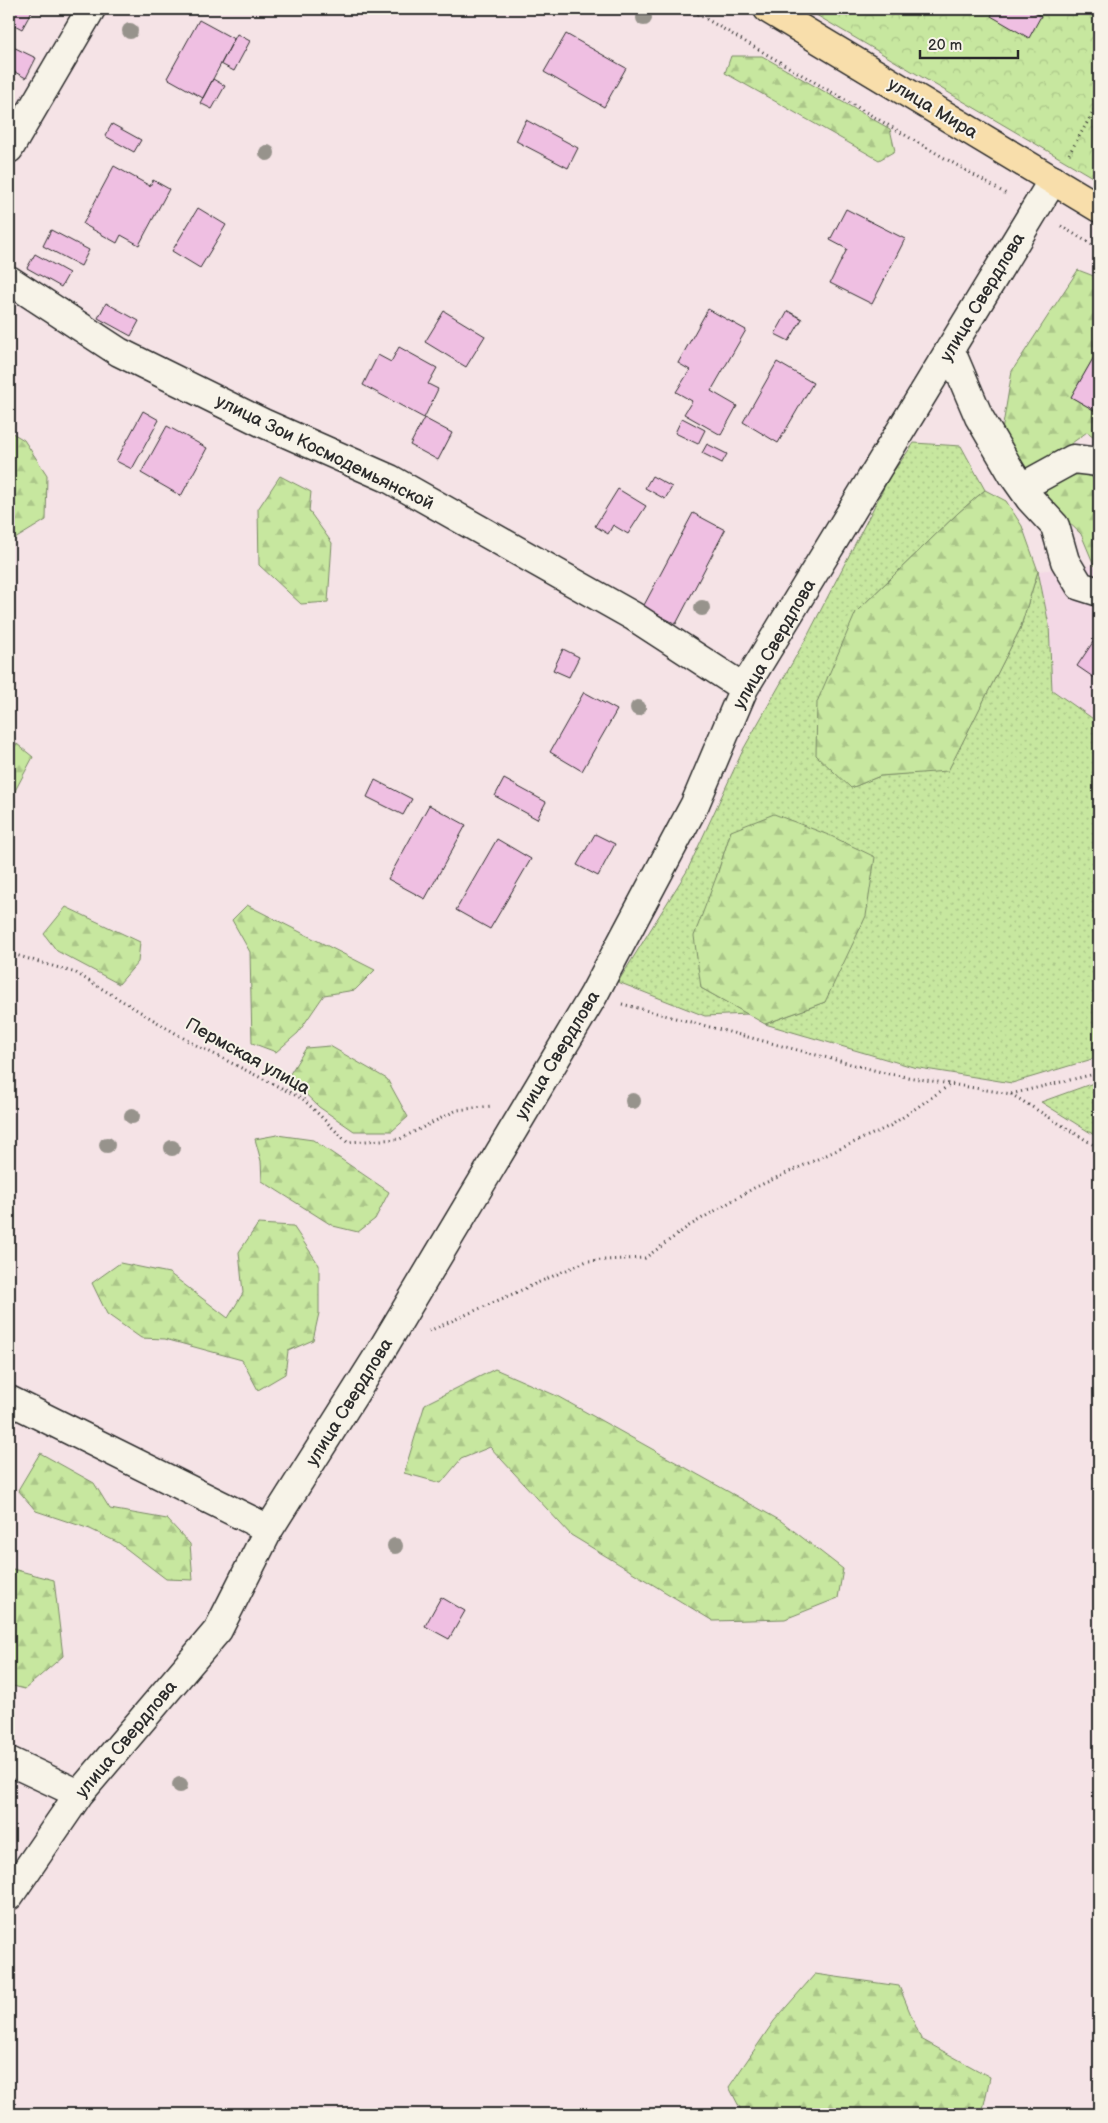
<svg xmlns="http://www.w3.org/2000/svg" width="1108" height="2123" font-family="'Balsamiq Sans',sans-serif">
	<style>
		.built { fill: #f3d8e5 }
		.grass { fill: url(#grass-dots); stroke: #798965 }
		.forest { fill: url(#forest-firs); stroke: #798965 }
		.park { fill: url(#park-crowns); stroke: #798965 }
		.building { fill: #efbfe2; stroke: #2b2b2b }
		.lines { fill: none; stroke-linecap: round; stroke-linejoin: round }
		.minor-casing { stroke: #2b2b2b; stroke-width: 31 }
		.highway-casing { stroke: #2b2b2b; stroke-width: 31 }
		.path { stroke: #2b2b2b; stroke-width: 3; stroke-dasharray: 1 4; stroke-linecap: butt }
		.minor { stroke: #f7f3e8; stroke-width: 28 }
		.highway { stroke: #f8deab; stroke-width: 28 }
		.tree { fill: #97938c }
		.labels { text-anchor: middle; stroke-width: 4; stroke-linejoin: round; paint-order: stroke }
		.street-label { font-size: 18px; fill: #2b2b2b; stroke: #f7f3e8 }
	</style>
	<defs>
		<pattern id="grass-dots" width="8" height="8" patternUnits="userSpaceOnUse" patternTransform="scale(1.25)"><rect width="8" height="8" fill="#c7e79f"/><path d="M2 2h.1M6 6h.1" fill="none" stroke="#abc689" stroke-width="1.8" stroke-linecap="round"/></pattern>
		<pattern id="forest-firs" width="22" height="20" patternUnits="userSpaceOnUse" patternTransform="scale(1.25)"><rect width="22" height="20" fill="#c7e79f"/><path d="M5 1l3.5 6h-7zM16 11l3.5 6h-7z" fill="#abc689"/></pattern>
		<pattern id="park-crowns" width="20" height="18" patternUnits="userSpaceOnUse" patternTransform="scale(1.25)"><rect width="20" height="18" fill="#c7e79f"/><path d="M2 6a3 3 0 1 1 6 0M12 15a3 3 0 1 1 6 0" fill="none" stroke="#abc689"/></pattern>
	</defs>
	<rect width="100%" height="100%" fill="#f5e3e6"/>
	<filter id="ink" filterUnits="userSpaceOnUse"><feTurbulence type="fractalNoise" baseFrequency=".02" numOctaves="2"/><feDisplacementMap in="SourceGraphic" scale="10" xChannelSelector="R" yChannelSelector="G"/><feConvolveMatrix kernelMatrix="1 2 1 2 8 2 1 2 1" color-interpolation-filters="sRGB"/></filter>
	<g filter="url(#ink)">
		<path class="built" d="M 1094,565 L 1099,567 L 1099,723 L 1052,691 L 1049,625 L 1038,571 Z"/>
		<path class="grass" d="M 914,443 L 961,446 L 985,490 L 958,513 L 856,612 L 851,788 L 880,776 L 948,770 L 1020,629 L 1038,571 L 1049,625 L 1052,690 L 1099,723 L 1099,1057 L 1012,1083 L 913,1067 L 765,1024 L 825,1002 L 731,831 L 717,875 L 701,988 L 748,1014 L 705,1016 L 618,982 L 687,871 L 744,748 L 808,635 L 890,476 Z
			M 1099,1081 L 1099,1138 L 1041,1102 Z"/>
		<path class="forest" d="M 731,56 L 762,56 L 890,129 L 895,151 L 879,160 L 725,73 Z
			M 1078,270 L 1099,278 L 1099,348 L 1071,397 L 1099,413 L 1099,440 L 1087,432 L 1031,473 L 1001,437 L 1012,371 Z
			M 9,431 L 24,440 L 47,475 L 46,520 L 10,542 Z
			M 1082,472 L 1099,481 L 1099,567 L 1094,565 L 1081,534 L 1047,502 L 1045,488 Z
			M 280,476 L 311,492 L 309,511 L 332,543 L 328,602 L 301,604 L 259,565 L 258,509 Z
			M 985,490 L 1006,501 L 1022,526 L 1038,571 L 1020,629 L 948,771 L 880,776 L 851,788 L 816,755 L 817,702 L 856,612 L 958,513 Z
			M 17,744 L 33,757 L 9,802 L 9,749 Z
			M 774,814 L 831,836 L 875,857 L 866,916 L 825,1002 L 765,1024 L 701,988 L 694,936 L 717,875 L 731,831 Z
			M 247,905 L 375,970 L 355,990 L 324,995 L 298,1033 L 276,1052 L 252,1043 L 250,952 L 232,920 Z
			M 66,907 L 140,942 L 138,962 L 119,984 L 57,951 L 44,934 Z
			M 330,1046 L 387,1079 L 408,1117 L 392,1131 L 354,1131 L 319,1107 L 288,1077 L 306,1048 Z
			M 277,1135 L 313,1140 L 389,1192 L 375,1219 L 358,1232 L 333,1226 L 262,1181 L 261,1161 L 255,1139 Z
			M 258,1224 L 293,1226 L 319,1265 L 319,1313 L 313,1340 L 288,1351 L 285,1374 L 258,1390 L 242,1360 L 165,1339 L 141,1338 L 107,1314 L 92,1283 L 120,1263 L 169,1273 L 228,1318 L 243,1293 L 239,1252 Z
			M 495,1369 L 557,1396 L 781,1521 L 843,1569 L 838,1598 L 785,1619 L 713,1621 L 571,1535 L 490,1447 L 461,1459 L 441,1483 L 404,1473 L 425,1404 Z
			M 40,1453 L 94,1483 L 110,1509 L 167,1519 L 190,1544 L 193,1580 L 166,1579 L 119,1543 L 90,1529 L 36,1511 L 18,1490 Z
			M 9,1568 L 54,1580 L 63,1656 L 25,1689 L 9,1685 Z
			M 815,1974 L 899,1986 L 921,2039 L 990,2077 L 982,2114 L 743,2114 L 729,2087 L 774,2021 Z"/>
		<path class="park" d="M 806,9 L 1099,9 L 1099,181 Z"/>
		<path class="building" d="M 9,9 L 33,9 L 22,29 L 9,22 Z
			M 995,9 L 1028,9 L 1041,16 L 1029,38 L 991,16 Z
			M 199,20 L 234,39 L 203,98 L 167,78 Z
			M 237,34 L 250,41 L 234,71 L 221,64 Z
			M 566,34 L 626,68 L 604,107 L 544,72 Z
			M 9,45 L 36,58 L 26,78 L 9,69 Z
			M 213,79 L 225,86 L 212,109 L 200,103 Z
			M 526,120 L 578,148 L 568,168 L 516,141 Z
			M 112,124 L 141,140 L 134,152 L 105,136 Z
			M 114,166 L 150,186 L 153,180 L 169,189 L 139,245 L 121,235 L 117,243 L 83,224 Z
			M 198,208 L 226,225 L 200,268 L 172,251 Z
			M 846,209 L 905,239 L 872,304 L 830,283 L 847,249 L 830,240 Z
			M 51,230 L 89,250 L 81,266 L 43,246 Z
			M 35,254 L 69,273 L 61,287 L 27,268 Z
			M 106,303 L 139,321 L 131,336 L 98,318 Z
			M 708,309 L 746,330 L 711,391 L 737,406 L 721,435 L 684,414 L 692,401 L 676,392 L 690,370 L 678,363 Z
			M 444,311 L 485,336 L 466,367 L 425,342 Z
			M 788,311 L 802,319 L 789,341 L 775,334 Z
			M 399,347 L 437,368 L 428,384 L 438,389 L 424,418 L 363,385 L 378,355 L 391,362 Z
			M 1099,348 L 1099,413 L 1071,397 Z
			M 777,362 L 813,383 L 778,443 L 743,422 Z
			M 143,411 L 159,420 L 132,469 L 116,461 Z
			M 424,418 L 452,433 L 438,460 L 410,445 Z
			M 682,418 L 705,430 L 698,444 L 675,433 Z
			M 167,426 L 207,448 L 181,496 L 141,473 Z
			M 707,444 L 727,454 L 722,463 L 702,453 Z
			M 652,476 L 672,487 L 665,499 L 645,488 Z
			M 618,489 L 646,506 L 628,534 L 613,525 L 608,534 L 595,526 Z
			M 693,513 L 725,530 L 676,624 L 643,607 Z
			M 1099,633 L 1099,681 L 1077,666 Z
			M 563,649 L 579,657 L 569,677 L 553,670 Z
			M 584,692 L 617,710 L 582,771 L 550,752 Z
			M 504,779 L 546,802 L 537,819 L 495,796 Z
			M 375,780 L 412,799 L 403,815 L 367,797 Z
			M 429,805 L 466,825 L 425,899 L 388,879 Z
			M 595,834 L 615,844 L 598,876 L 577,865 Z
			M 497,839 L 531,859 L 490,929 L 456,910 Z
			M 441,1597 L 465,1611 L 449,1639 L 425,1626 Z"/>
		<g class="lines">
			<g class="minor-casing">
				<path id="minor" d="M 9,149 L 91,9
					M 9,280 L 119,352 L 263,423 L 390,479 L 633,616 L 744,688
					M 950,349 L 979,417 L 1013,475 L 1030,499 L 1055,526 L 1065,561 L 1080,586 L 1099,592
					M 1022,487 L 1073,459 L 1099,462
					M 9,1400 L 269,1529
					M 9,1761 L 79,1794
					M 9,1896 L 79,1794 L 218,1630 L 269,1529 L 380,1353 L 593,996 L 695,804 L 744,688 L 1053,180"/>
			</g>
			<g class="highway-casing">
				<path id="highway" d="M 768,9 L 1099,208"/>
			</g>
			<path class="path" d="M 689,9 L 1008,195
				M 1093,9 L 1099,23
				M 1069,154 L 1099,102
				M 1061,226 L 1099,249
				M 9,953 L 76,973 L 190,1042 L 303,1099 L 347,1142 L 400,1139 L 457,1110 L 492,1106
				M 622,1004 L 889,1074 L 1011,1094 L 1099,1073
				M 1011,1094 L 1099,1148
				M 429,1331 L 587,1261 L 645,1258 L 689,1226 L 754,1188 L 890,1126 L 951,1084"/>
			<use href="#minor" class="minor"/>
			<use href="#highway" class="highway"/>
		</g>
		<g class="tree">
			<circle cx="644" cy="18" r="8"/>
			<circle cx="130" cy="31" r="8"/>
			<circle cx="267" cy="153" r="8"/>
			<circle cx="702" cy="608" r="8"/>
			<circle cx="638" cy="708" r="8"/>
			<circle cx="633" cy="1101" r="8"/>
			<circle cx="132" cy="1116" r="8"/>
			<circle cx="107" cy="1145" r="8"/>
			<circle cx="172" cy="1148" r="8"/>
			<circle cx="395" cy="1546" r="8"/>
			<circle cx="180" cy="1785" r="8"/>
		</g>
	</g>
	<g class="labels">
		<g class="street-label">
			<text transform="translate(933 108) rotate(31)" y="6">улица Мира</text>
			<text transform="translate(982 297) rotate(-59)" y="6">улица Свердлова</text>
			<text transform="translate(325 452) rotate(26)" y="6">улица Зои Космодемьянской</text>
			<text transform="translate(774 644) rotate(-60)" y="6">улица Свердлова</text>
			<text transform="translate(557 1055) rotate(-59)" y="6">улица Свердлова</text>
			<text transform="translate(248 1056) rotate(29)" y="6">Пермская улица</text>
			<text transform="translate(349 1402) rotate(-58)" y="6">улица Свердлова</text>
			<text transform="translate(126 1739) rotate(-50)" y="6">улица Свердлова</text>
		</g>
	</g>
	<rect width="1108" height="2123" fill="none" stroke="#f7f3e8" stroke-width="30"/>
	<rect x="15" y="15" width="1078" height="2093" fill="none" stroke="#2b2b2b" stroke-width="2" filter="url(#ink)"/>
	<path d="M920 50v8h98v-8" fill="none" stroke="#2b2b2b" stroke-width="2.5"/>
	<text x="928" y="50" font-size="15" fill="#2b2b2b" stroke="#f7f3e8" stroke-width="4" paint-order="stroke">20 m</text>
</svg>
